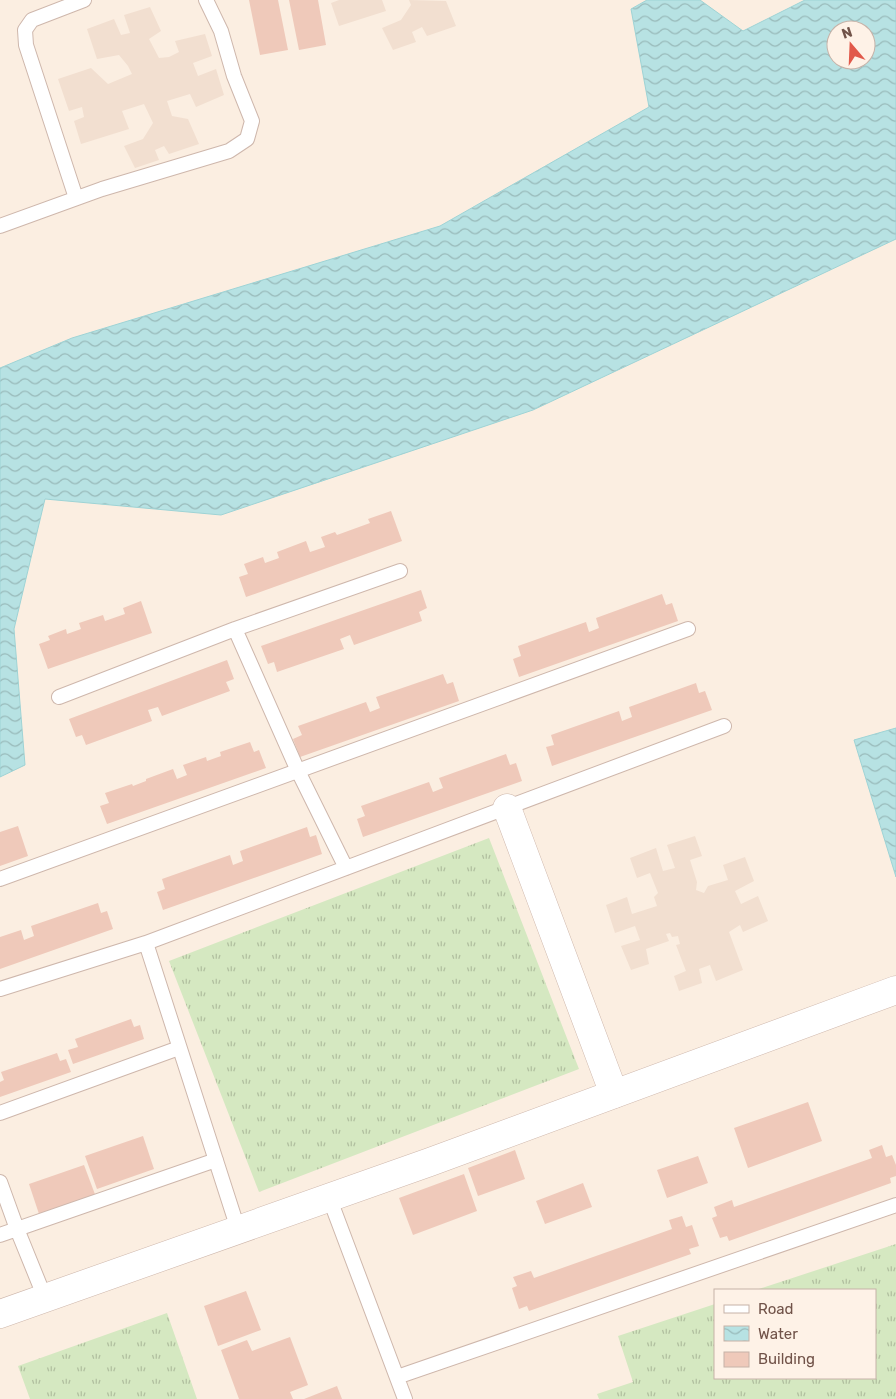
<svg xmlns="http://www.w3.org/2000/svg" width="896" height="1399" font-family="Rubik,sans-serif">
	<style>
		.residential { fill: #f2dfd0 }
		.grass { fill: url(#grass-tufts) }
		.water { fill: url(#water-waves); stroke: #9ed3d5; fill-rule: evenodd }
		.building { fill: #efc9ba }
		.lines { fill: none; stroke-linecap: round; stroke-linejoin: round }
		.service-casing { stroke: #ceb7ac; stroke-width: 16 }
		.minor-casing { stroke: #ceb7ac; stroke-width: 29 }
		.tertiary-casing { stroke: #ceb7ac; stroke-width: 29 }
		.service { stroke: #fff; stroke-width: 14 }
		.minor { stroke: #fff; stroke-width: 28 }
		.tertiary { stroke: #fff; stroke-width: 28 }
	</style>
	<defs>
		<pattern id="grass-tufts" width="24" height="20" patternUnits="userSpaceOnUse" patternTransform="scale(1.25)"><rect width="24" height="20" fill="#d5e8c1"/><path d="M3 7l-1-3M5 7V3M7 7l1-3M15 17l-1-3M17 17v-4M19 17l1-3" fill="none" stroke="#b1bf9f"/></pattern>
		<pattern id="water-waves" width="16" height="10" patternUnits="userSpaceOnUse" patternTransform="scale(1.25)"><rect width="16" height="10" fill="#b7e2e3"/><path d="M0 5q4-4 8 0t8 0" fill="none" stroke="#99baba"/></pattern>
	</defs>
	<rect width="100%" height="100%" fill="#fbeee1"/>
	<path class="residential" d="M 339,0 L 382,0 L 386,11 L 339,26 L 331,3 Z
		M 409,0 L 446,1 L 456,26 L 427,36 L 422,27 L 412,32 L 416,42 L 393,50 L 382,28 L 401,20 L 411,5 Z
		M 150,7 L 161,31 L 149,39 L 159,58 L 169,57 L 179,52 L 175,41 L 205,34 L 212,56 L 193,63 L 198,76 L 216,69 L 224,95 L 196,107 L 190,94 L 167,101 L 172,116 L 188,119 L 199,144 L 169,154 L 164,146 L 155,150 L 159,160 L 135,168 L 124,146 L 143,139 L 153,123 L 144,104 L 122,111 L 129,129 L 81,144 L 74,121 L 84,117 L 82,107 L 69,111 L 58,79 L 91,68 L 108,84 L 132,74 L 128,66 L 119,55 L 97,59 L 87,29 L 114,19 L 121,35 L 130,33 L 124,15 Z
		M 695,836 L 702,856 L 690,860 L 697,882 L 696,890 L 704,893 L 708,886 L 728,880 L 723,865 L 745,857 L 754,881 L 735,891 L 741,904 L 758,896 L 768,921 L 743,932 L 740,925 L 729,932 L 743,970 L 716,981 L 710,965 L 699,969 L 702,983 L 679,991 L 674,976 L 686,971 L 676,945 L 680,944 L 678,936 L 672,937 L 670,933 L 666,934 L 669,941 L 646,949 L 649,964 L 631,970 L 621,946 L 640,940 L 635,926 L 615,933 L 606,905 L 627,897 L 632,914 L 657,906 L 654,897 L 658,893 L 650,873 L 637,878 L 630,858 L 656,848 L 663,871 L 675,868 L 667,845 Z"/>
	<path class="grass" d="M 489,838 L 579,1069 L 259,1192 L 169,961 Z
		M 896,1244 L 896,1399 L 599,1399 L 597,1394 L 633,1382 L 618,1336 L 715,1304 L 715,1378 L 875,1378 L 875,1290 L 756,1290 Z
		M 167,1313 L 197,1399 L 30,1399 L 18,1366 Z"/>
	<path class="water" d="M 647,0 L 700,0 L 743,31 L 805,0 L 896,0 L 896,239 L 533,410 L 221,515 L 45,499 L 14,629 L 25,765 L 0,777 L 0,368 L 72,338 L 440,226 L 649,107 L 631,9 ZM 836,30 L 866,30 L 866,60 L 836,60 Z
		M 896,728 L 896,877 L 854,740 Z"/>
	<path class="building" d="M 249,0 L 278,0 L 288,50 L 260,55 Z
		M 289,0 L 318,0 L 326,45 L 299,50 Z
		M 391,511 L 402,541 L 246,597 L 239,577 L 248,574 L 244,564 L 263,557 L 265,563 L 279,558 L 277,552 L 306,541 L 310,552 L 325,547 L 321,537 L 335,532 L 337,535 L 370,523 L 368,519 Z
		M 421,590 L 427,608 L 419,612 L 422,621 L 354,645 L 350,635 L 340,639 L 344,649 L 277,672 L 274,662 L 268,664 L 261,646 Z
		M 662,594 L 666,605 L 672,603 L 678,621 L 519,677 L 513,659 L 521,656 L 518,646 L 586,622 L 589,632 L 599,628 L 596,618 Z
		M 141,601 L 152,633 L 48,669 L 39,644 L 50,640 L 48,636 L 66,629 L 67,634 L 81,629 L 79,623 L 103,615 L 105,621 L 125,614 L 123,608 Z
		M 227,660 L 234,679 L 226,682 L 230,691 L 162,716 L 158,707 L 148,710 L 152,721 L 86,745 L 82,735 L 76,737 L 69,719 Z
		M 443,674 L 447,684 L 453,682 L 459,701 L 300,757 L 293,739 L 302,735 L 298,726 L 366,702 L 370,712 L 380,708 L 376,697 Z
		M 696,683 L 699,693 L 705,691 L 712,710 L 552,766 L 546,747 L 554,745 L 551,735 L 619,711 L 622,721 L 632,717 L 629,707 Z
		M 250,742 L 254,752 L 259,750 L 266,768 L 107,824 L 100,806 L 109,803 L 105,793 L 132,784 L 133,786 L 146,781 L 146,779 L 173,769 L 177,779 L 187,775 L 183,765 L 206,757 L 207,761 L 221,756 L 220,752 Z
		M 506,754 L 510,765 L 516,763 L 522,781 L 363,837 L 357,819 L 365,816 L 361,806 L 429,782 L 433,792 L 443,788 L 439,778 Z
		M 18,826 L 28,856 L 0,866 L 0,832 Z
		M 307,827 L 310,837 L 316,835 L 322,854 L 163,910 L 157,892 L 165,889 L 162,879 L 230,855 L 233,865 L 243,861 L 240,851 Z
		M 98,903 L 101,913 L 107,911 L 113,929 L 0,969 L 0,937 L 21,930 L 24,940 L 34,936 L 31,926 Z
		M 131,1019 L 134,1027 L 140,1025 L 144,1039 L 73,1064 L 68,1050 L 78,1047 L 75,1039 Z
		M 57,1053 L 60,1061 L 66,1059 L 71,1072 L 0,1097 L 0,1082 L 4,1080 L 1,1072 Z
		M 808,1102 L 822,1141 L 748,1168 L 734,1128 Z
		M 143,1136 L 154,1169 L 97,1189 L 85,1156 Z
		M 882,1145 L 886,1157 L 892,1155 L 896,1165 L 896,1176 L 890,1178 L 891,1183 L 729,1241 L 727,1236 L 720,1238 L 712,1218 L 717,1216 L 714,1207 L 732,1200 L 734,1207 L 872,1158 L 869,1150 Z
		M 515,1150 L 525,1179 L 478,1196 L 468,1168 Z
		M 698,1156 L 708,1183 L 667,1198 L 657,1170 Z
		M 84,1165 L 96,1197 L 40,1217 L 29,1184 Z
		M 464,1174 L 477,1211 L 413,1235 L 399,1198 Z
		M 583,1183 L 592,1207 L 545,1224 L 536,1201 Z
		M 682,1216 L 686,1227 L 692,1225 L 699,1246 L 689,1249 L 691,1254 L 529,1311 L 527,1306 L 519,1309 L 512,1288 L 517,1286 L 513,1277 L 531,1271 L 534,1278 L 672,1229 L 669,1220 Z
		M 246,1291 L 261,1330 L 218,1346 L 204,1306 Z
		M 290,1337 L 308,1385 L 290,1392 L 293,1399 L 239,1399 L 221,1350 L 247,1340 L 252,1351 Z
		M 337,1386 L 342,1399 L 304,1399 Z"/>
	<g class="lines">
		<g class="service-casing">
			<path id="service" d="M 76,198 L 26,45 L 25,30 L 32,20 L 84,0
				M 0,226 L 102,189 L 229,151 L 247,139 L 252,121 L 234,76 L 221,31 L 206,0
				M 235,629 L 298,771 L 346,868
				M 59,697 L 235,629 L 400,571
				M 0,879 L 688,629
				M 146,943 L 238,1229
				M 0,989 L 146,943 L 724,726
				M 0,1113 L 179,1048
				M 0,1182 L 17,1229 L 45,1298
				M 329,1197 L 405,1399
				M 0,1235 L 216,1160
				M 397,1377 L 896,1205"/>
		</g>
		<g class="minor-casing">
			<path id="minor" d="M 507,808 L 614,1094"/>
		</g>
		<g class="tertiary-casing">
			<path id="tertiary" d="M 0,1314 L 430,1162 L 896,990"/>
		</g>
		<use href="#service" class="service"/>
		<use href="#minor" class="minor"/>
		<use href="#tertiary" class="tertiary"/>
	</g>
	<rect x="714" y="1289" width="162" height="90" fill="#fef2e7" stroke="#c6b2a8"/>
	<rect x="724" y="1305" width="25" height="8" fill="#ffffff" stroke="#c6b2a8"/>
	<text x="758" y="1314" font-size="15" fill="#715349">Road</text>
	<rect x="724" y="1326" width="25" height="15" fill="url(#water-waves)" stroke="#c6b2a8"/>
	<text x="758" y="1339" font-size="15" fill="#715349">Water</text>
	<rect x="724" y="1352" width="25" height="15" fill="#efc9ba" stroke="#c6b2a8"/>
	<text x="758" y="1364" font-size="15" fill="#715349">Building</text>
	<g transform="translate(851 45) rotate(341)"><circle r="24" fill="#fef2e7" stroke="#c6b2a8"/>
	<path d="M0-4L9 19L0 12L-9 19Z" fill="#e1594a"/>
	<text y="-8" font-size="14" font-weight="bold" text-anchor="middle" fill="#715349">N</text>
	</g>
</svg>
